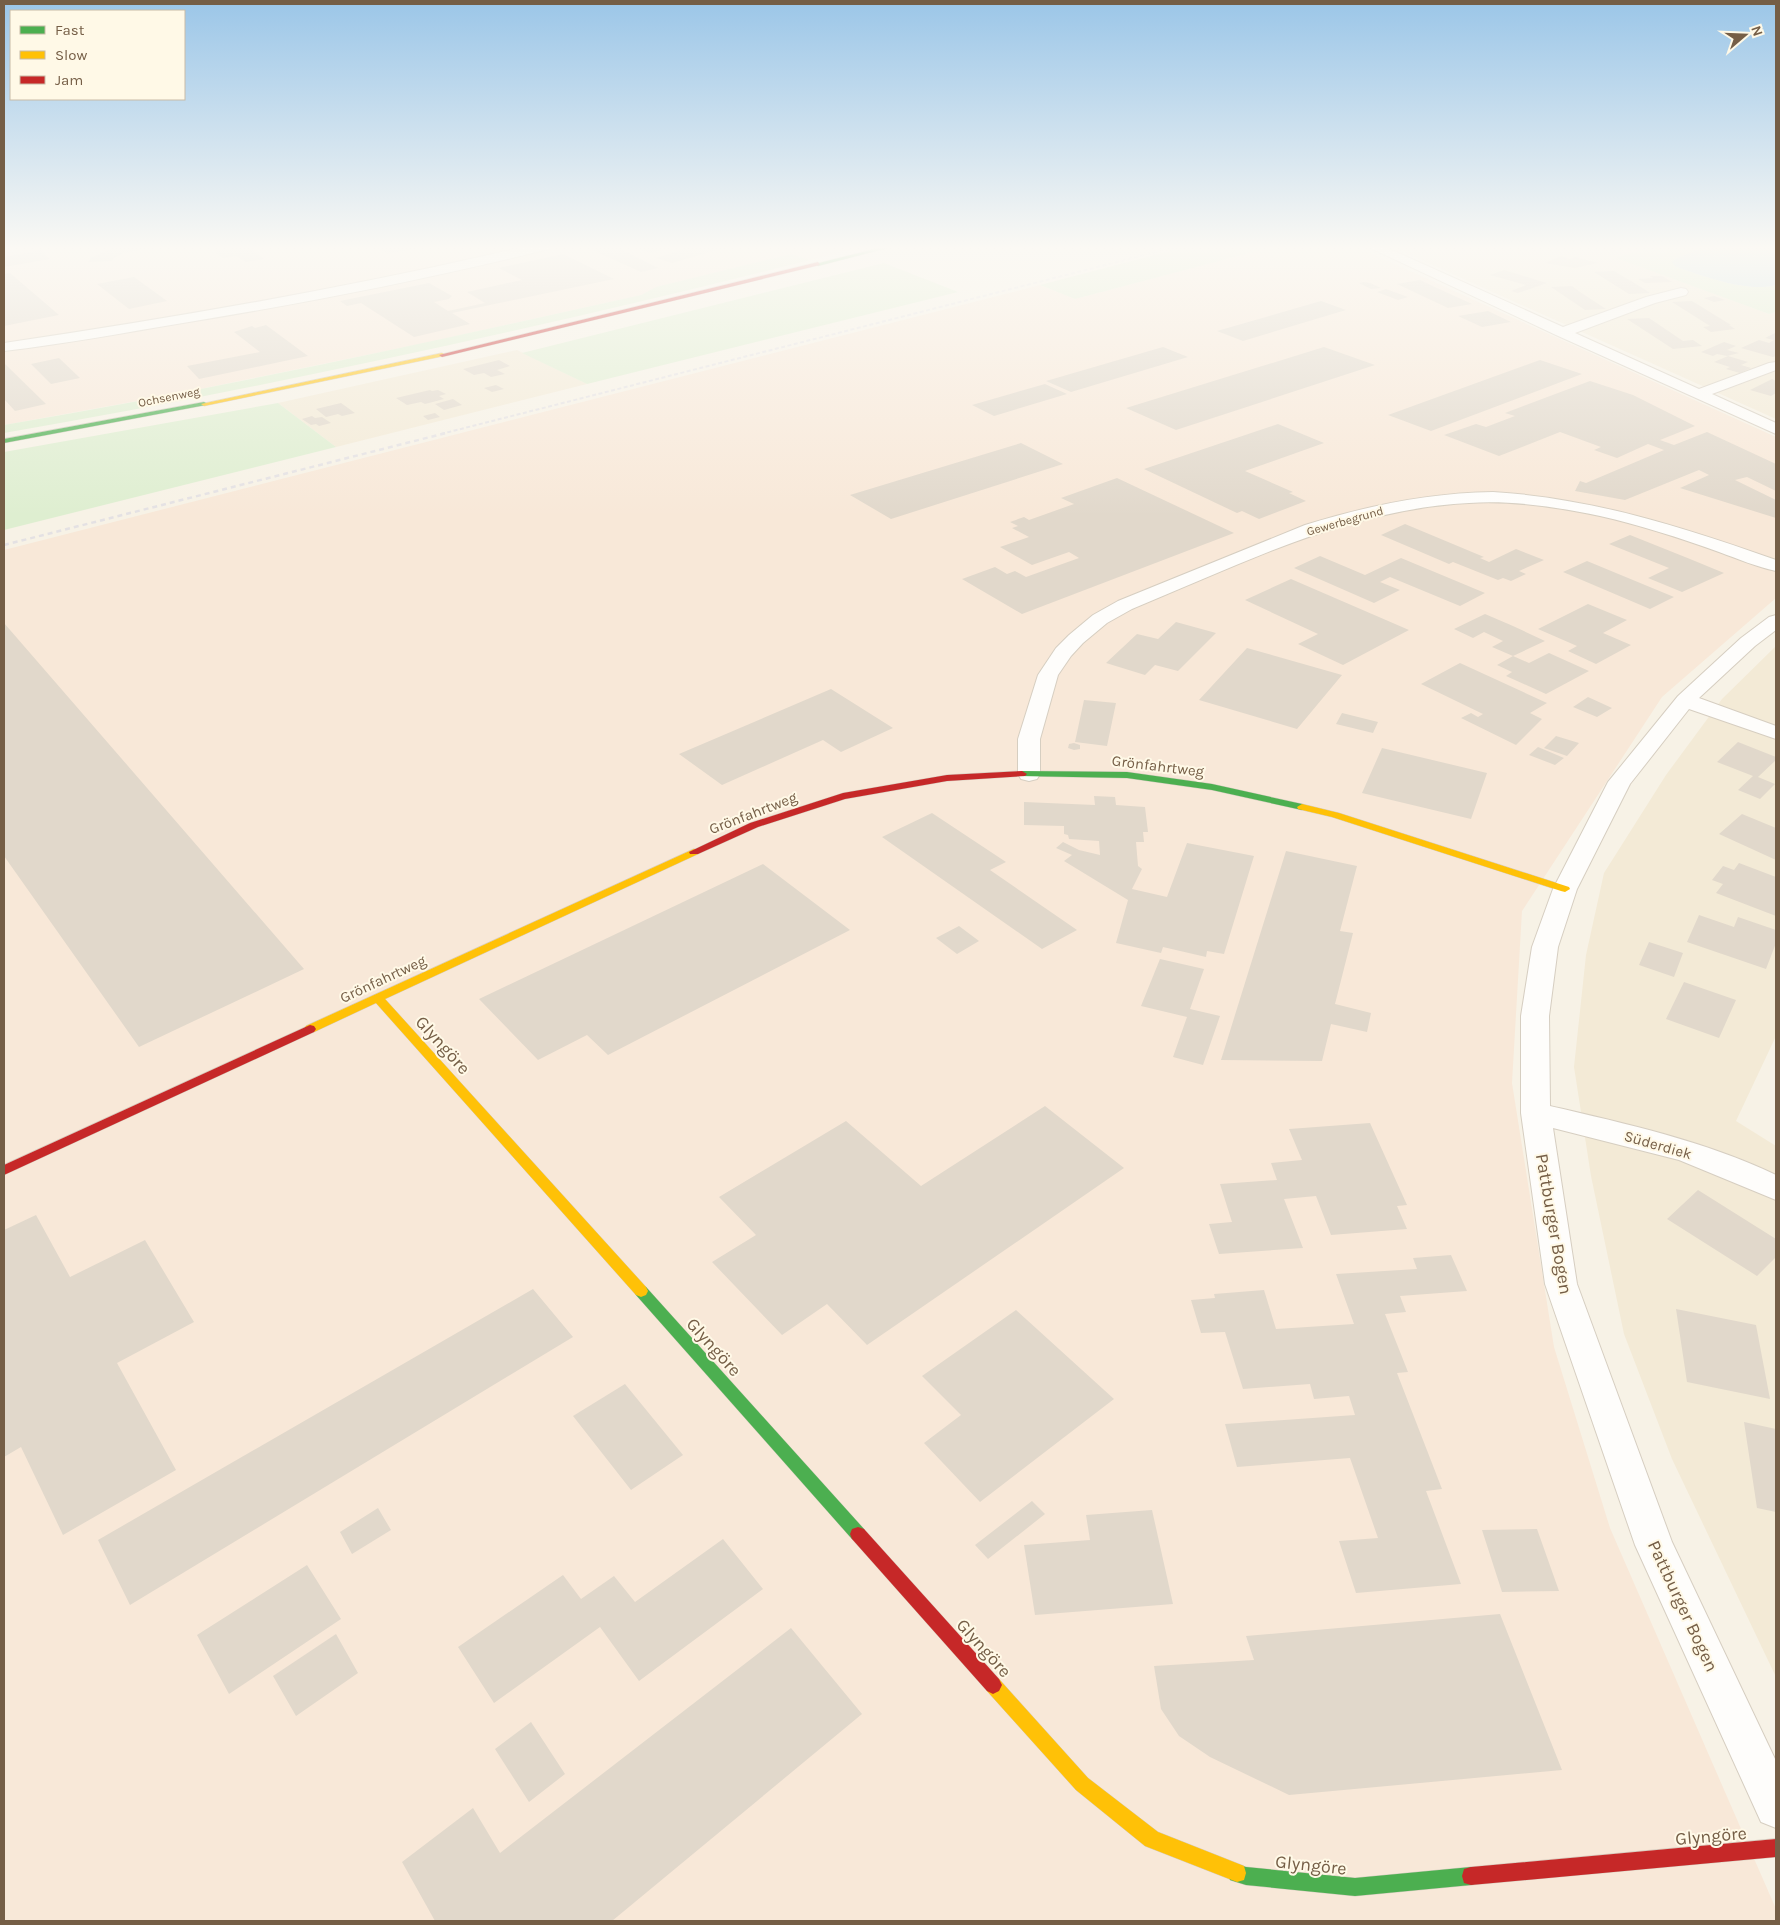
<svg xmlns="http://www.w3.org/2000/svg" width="1780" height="1925" font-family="Karla,sans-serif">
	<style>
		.residential { fill: #f3ead6 }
		.commercial { fill: #f8e8d8 }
		.green { fill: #deeed0 }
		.water { fill: #c7e0e7 }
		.building { fill: #e1d8cb }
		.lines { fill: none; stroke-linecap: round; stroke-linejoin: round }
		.street-casing { stroke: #d6cec1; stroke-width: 2 }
		.fast-casing { stroke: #d5cdc0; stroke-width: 1 }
		.slow-casing { stroke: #d5cdc0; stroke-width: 1 }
		.jam-casing { stroke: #d5cdc0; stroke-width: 1 }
		.street { fill: #fefdfb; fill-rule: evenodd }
		.fast { fill: #4caf50; fill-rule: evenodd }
		.slow { fill: #ffc107; fill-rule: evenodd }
		.jam { fill: #c62828; fill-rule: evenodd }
		.rail-far1 { stroke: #e4e1e3; stroke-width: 2; stroke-dasharray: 4 2.5; stroke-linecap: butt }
		.rail { stroke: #e4e1e3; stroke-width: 2.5; stroke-dasharray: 5 4; stroke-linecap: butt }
		.labels { text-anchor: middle; stroke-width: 4; stroke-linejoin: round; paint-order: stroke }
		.far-street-label { font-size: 12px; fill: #755e46; stroke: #fff9e7 }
		.street-label { font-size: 15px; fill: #755e46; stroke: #fff9e7 }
		.near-street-label { font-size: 18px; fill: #755e46; stroke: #fff9e7 }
	</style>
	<rect width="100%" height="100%" fill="#f7f2e6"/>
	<path class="residential" d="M 1390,246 L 1651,246 L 1617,258 L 1769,314 L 1776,312 L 1776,419 Z
		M 517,350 L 587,384 L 336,447 L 278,403 Z
		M 1776,646 L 1776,1036 L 1736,1121 L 1776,1146 L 1776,1677 L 1672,1459 L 1624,1334 L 1591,1176 L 1574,1067 L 1586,955 L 1604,873 L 1666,775 L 1722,699 Z"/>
	<path class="commercial" d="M 44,246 L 867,246 L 810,260 L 791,254 L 657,287 L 641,295 L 420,344 L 181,393 L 4,425 L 4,253 Z
		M 1276,246 L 1355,246 L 1776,437 L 1776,598 L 1662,697 L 1522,911 L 1512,1083 L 1554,1347 L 1610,1528 L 1776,1909 L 1776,1921 L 4,1921 L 4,550 L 1040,285 L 1075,299 Z"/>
	<path class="green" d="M 1189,246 L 1276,246 L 1075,299 L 1040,285 Z
		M 1651,246 L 1706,246 L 1677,258 L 1676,267 C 1704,276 1747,293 1776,285 L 1776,312 L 1769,314 L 1616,258 Z
		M 791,254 L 810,260 C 543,327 275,386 4,433 L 4,425 C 218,389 429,342 641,295 L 656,287 Z
		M 884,263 L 958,292 L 587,384 L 522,353 Z
		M 278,403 L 336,447 L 4,530 L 4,452 Z"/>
	<path class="water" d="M 1706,246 L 1776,246 L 1776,285 C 1747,293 1704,276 1676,267 L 1672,262 L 1677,258 Z"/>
	<path class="building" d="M 127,246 L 154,247 L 124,253 L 114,258 L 112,261 L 88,262 L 92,257 L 111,249 Z
		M 235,246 L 249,246 L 264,259 L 246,262 L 236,256 L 223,258 L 214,252 L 231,249 L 229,248 Z
		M 375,246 L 421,246 L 421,247 L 388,254 Z
		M 605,246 L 615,246 L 658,268 L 641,272 L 590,249 Z
		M 639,246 L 671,246 L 671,247 L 650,253 L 635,248 Z
		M 695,246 L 727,247 L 672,263 L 656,258 Z
		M 40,250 L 50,259 L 4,267 L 4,257 Z
		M 563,254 L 614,279 L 452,313 L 470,324 L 414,337 L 361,303 L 347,306 L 340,301 L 429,283 L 452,296 L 449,299 L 434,302 L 448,311 L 485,303 L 467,292 L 522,280 L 499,268 Z
		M 1561,256 L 1570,259 L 1575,257 L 1598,263 L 1575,268 L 1545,263 Z
		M 1504,270 L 1540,281 L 1547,283 L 1518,293 L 1511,291 L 1526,285 L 1490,275 Z
		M 1614,271 L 1641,287 L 1650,293 L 1629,294 L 1594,272 Z
		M 10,273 L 59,315 L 4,326 L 4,274 Z
		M 1650,276 L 1662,276 L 1672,282 L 1645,283 L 1638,279 L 1653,278 Z
		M 134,277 L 167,301 L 129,309 L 97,284 Z
		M 1420,280 L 1437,288 L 1472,304 L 1448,308 L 1397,284 Z
		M 1364,282 L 1370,283 L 1381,288 L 1371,289 L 1359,283 Z
		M 1572,286 L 1580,292 L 1606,309 L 1585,310 L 1551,287 Z
		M 1386,289 L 1408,297 L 1398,300 L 1377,292 Z
		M 1714,296 L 1725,300 L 1714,302 L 1704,298 Z
		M 1321,301 L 1346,310 L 1243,341 L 1217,331 Z
		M 1692,301 L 1731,325 L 1729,325 L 1735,329 L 1711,332 L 1703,327 L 1710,326 L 1672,302 Z
		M 1488,311 L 1511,322 L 1482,327 L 1458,316 Z
		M 1649,318 L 1683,341 L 1693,340 L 1702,346 L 1673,349 L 1627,319 Z
		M 266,325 L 308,356 L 199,379 L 187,366 L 260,352 L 234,332 L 252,326 L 255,328 Z
		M 1775,333 L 1776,334 L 1776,356 L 1773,357 L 1741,348 L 1759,340 L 1769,343 L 1774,340 L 1765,338 Z
		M 1724,342 L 1736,346 L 1727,350 L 1739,353 L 1727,356 L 1717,354 L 1713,356 L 1701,352 Z
		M 1163,347 L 1188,357 L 1071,392 L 1046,381 Z
		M 1324,347 L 1375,365 L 1176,430 L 1126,408 Z
		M 1728,356 L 1748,362 L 1741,365 L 1751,368 L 1740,373 L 1726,369 L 1730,367 L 1714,362 Z
		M 59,358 L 80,378 L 51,384 L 31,364 Z
		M 499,360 L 510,366 L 497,370 L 505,374 L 491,377 L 484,373 L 474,375 L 463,369 Z
		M 1540,360 L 1582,374 L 1431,431 L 1388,415 Z
		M 4,363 L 46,404 L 15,411 L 4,399 Z
		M 1772,379 L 1776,381 L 1776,393 L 1771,396 L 1750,390 Z
		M 1590,381 L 1633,395 L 1695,426 L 1660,440 L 1674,445 L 1707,432 L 1776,464 L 1776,491 L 1747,477 L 1735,480 L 1776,500 L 1776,518 L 1680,488 L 1709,475 L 1699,470 L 1625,500 L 1575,491 L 1580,481 L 1586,483 L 1664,450 L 1648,444 L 1617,458 L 1594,450 L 1601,447 L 1560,432 L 1499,456 L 1444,435 L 1476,424 L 1486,427 L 1515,416 L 1505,413 Z
		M 1045,384 L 1067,394 L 994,416 L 972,405 Z
		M 496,385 L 504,389 L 492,392 L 484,388 Z
		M 430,390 L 432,391 L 438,390 L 446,394 L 439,396 L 444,399 L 425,404 L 421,402 L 407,405 L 396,398 Z
		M 453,399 L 462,405 L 444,410 L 435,404 Z
		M 341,403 L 355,413 L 342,416 L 338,414 L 326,417 L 316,409 Z
		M 435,413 L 440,417 L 428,420 L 423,416 Z
		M 312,416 L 315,418 L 322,417 L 331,423 L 319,426 L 316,424 L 311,425 L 302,419 Z
		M 1278,424 L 1324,443 L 1245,471 L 1293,492 L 1289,493 L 1306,501 L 1259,519 L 1242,511 L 1237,513 L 1144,469 Z
		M 1021,443 L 1063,464 L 891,519 L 850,495 Z
		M 1117,478 L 1234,533 L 1022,614 L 962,579 L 995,567 L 1007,574 L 1015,571 L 1026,577 L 1079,558 L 1069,552 L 1032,565 L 1000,547 L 1029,537 L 1012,528 L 1018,526 L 1010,522 L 1024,517 L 1029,520 L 1074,504 L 1061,498 Z
		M 1405,524 L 1484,557 L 1480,558 L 1489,562 L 1516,549 L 1544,560 L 1519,571 L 1526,574 L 1511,581 L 1503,578 L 1498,580 L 1453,562 L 1449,564 L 1381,535 Z
		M 1630,535 L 1690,559 L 1724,573 L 1682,592 L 1648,578 L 1669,568 L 1609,544 Z
		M 1320,556 L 1365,575 L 1401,558 L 1485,593 L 1460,606 L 1390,577 L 1380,582 L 1400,590 L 1374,603 L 1294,568 Z
		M 1587,561 L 1674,597 L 1650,609 L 1563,572 Z
		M 1291,579 L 1409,630 L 1343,665 L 1298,644 L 1318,634 L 1245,600 Z
		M 1588,604 L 1627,620 L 1603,633 L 1631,645 L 1596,664 L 1568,651 L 1577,646 L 1538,629 Z
		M 1485,614 L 1513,626 L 1545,641 L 1513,656 L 1492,647 L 1503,641 L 1484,632 L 1473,638 L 1454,629 Z
		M 1176,622 L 1216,633 L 1178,671 L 1155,665 L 1145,675 L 1106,663 L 1137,634 L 1158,639 Z
		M 4,623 L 304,969 L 139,1047 L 4,856 Z
		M 1247,648 L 1342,675 L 1297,729 L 1199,700 Z
		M 1549,653 L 1589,671 L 1546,694 L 1506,676 L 1512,672 L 1497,665 L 1513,656 L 1529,663 Z
		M 1460,663 L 1547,703 L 1530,713 L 1542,719 L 1516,745 L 1461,718 L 1471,713 L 1478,717 L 1483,714 L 1421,684 Z
		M 831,689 L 893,728 L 841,752 L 823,740 L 722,785 L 679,754 Z
		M 1588,697 L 1612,708 L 1597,717 L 1573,707 Z
		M 1084,700 L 1116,703 L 1107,746 L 1075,742 Z
		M 1342,713 L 1378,722 L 1373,733 L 1336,724 Z
		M 1556,736 L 1579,743 L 1567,756 L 1544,748 Z
		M 1738,742 L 1776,757 L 1776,760 L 1758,777 L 1775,784 L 1760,799 L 1738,790 L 1753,776 L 1717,762 Z
		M 1074,743 L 1080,745 L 1080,749 L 1074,750 L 1068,748 L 1069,744 Z
		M 1538,747 L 1564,758 L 1555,765 L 1529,755 Z
		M 1382,748 L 1487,773 L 1471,819 L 1362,793 Z
		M 1094,796 L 1115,797 L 1116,805 L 1145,807 L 1148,832 L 1143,832 L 1144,842 L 1136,842 L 1138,866 L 1142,869 L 1132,889 L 1167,897 L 1187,843 L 1254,856 L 1224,954 L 1207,951 L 1206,957 L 1163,947 L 1161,953 L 1116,943 L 1128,900 L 1064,861 L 1072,855 L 1056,848 L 1063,842 L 1079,850 L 1100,855 L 1099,841 L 1069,839 L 1068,835 L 1064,834 L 1064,826 L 1024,825 L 1024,802 L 1095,805 Z
		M 932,813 L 1006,862 L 990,870 L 1077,930 L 1042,949 L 882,837 Z
		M 1742,814 L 1776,828 L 1776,860 L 1719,834 Z
		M 1286,851 L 1357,866 L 1340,931 L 1353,933 L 1335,1004 L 1371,1013 L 1367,1032 L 1331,1024 L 1322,1061 L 1221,1060 Z
		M 1739,863 L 1776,877 L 1776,916 L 1716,893 L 1723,884 L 1712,880 L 1723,866 L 1734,870 Z
		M 763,864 L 850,930 L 608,1055 L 587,1035 L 538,1060 L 479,999 Z
		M 1699,915 L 1734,927 L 1738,917 L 1776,930 L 1776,943 L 1766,969 L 1687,942 Z
		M 959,926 L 979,941 L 957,954 L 936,938 Z
		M 1649,942 L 1683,953 L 1674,977 L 1639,965 Z
		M 1160,959 L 1204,969 L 1190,1009 L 1220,1016 L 1203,1065 L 1173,1057 L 1187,1017 L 1141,1006 Z
		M 1684,982 L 1736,1000 L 1719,1038 L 1666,1019 Z
		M 1045,1106 L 1124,1168 L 867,1345 L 827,1304 L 782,1335 L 712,1262 L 756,1235 L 719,1197 L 846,1121 L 921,1186 Z
		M 1370,1123 L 1407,1205 L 1397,1206 L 1407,1229 L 1331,1235 L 1316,1196 L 1284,1199 L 1303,1248 L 1219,1254 L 1209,1224 L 1232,1222 L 1220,1184 L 1277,1180 L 1271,1163 L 1302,1160 L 1289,1129 Z
		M 1698,1190 L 1776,1239 L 1776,1257 L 1757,1276 L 1667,1219 Z
		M 36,1215 L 70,1277 L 145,1240 L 194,1322 L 117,1363 L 176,1470 L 63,1535 L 21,1447 L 4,1457 L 4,1230 Z
		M 1451,1255 L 1467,1291 L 1400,1296 L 1406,1312 L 1385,1314 L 1408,1372 L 1397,1373 L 1442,1489 L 1426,1491 L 1461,1584 L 1356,1593 L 1339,1541 L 1378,1538 L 1350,1458 L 1237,1467 L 1225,1424 L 1355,1415 L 1349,1396 L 1314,1399 L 1310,1384 L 1243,1389 L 1225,1332 L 1201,1333 L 1191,1300 L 1215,1298 L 1214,1294 L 1264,1290 L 1276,1329 L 1354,1324 L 1336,1274 L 1417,1269 L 1413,1258 Z
		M 533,1289 L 573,1337 L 130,1605 L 98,1540 Z
		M 1676,1309 L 1756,1325 L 1770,1399 L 1687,1382 Z
		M 1016,1310 L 1114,1399 L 980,1502 L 924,1443 L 961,1415 L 922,1376 Z
		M 625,1384 L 683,1455 L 631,1490 L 573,1416 Z
		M 1744,1422 L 1776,1429 L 1776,1512 L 1757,1508 Z
		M 1032,1501 L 1045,1514 L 988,1559 L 975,1545 Z
		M 378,1508 L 391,1530 L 352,1554 L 340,1532 Z
		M 1152,1510 L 1173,1604 L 1035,1615 L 1024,1545 L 1090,1540 L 1086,1515 Z
		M 1537,1529 L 1559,1591 L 1502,1592 L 1482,1530 Z
		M 723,1539 L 763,1589 L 639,1681 L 600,1627 L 494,1703 L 458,1647 L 563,1575 L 581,1599 L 614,1576 L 635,1602 Z
		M 307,1565 L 341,1619 L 229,1694 L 197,1635 Z
		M 1500,1614 L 1562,1770 L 1289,1795 L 1210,1757 L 1179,1736 L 1161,1709 L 1154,1666 L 1254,1660 L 1246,1636 Z
		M 791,1628 L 862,1714 L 612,1921 L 435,1921 L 402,1862 L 473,1808 L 500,1853 Z
		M 336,1634 L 358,1673 L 296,1716 L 273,1676 Z
		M 531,1722 L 565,1774 L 529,1802 L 495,1749 Z"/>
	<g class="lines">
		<g class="street-casing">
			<path id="street" d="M 527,246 L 551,246 L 549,249 C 428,279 306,303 183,323 C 123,333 64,344 4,351 L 4,343 C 180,317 354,287 527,246 Z
				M 1366,246 L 1383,246 L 1563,327 L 1646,297 L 1681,288 L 1686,289 L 1688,292 L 1686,295 L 1655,303 L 1575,333 L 1699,389 L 1769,363 L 1776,362 L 1776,370 L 1712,394 L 1776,423 L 1776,434 L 1556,335 Z
				M 1493,492 C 1592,498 1683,527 1776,560 L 1776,571 C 1757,567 1738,559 1719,552 C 1680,538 1640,525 1600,516 C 1557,507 1512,500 1469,503 C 1349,509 1241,564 1132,609 L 1107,623 L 1083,643 L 1071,656 L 1058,675 L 1040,739 L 1040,774 L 1037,779 L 1029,781 L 1021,779 L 1018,774 L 1018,739 L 1038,675 L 1056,648 L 1069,635 L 1093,615 L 1118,601 L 1305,525 C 1366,506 1428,493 1493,492 Z
				M 1776,615 L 1776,630 L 1755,646 L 1699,698 L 1776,726 L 1776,739 L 1689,709 L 1630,784 L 1577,889 L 1558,947 L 1549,1016 L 1550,1106 C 1627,1124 1705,1141 1776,1175 L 1776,1200 L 1679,1160 L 1553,1128 L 1577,1284 L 1672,1542 L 1776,1761 L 1776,1828 L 1761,1822 L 1635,1545 L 1545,1284 L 1521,1113 L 1521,1016 L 1532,947 L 1553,889 L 1608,782 L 1678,696 L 1741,638 L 1769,617 Z"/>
		</g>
		<g class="fast-casing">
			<path id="fast" d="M 886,246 L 896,246 L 818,266 L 815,264 Z
				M 204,402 L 206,403 L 206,405 L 4,443 L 4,439 Z
				M 1022,771 L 1127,772 L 1212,784 L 1302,804 L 1307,807 L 1302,810 L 1212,790 L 1127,778 L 1019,776 L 1017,774 Z
				M 641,1285 L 646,1287 L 864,1529 L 866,1534 L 864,1539 L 858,1541 L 852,1539 L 636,1295 L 634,1291 L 636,1287 Z
				M 1237,1864 L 1246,1867 L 1355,1878 L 1471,1867 L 1478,1869 L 1480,1876 L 1478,1883 L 1471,1885 L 1355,1896 L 1246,1885 L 1230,1880 L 1228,1873 L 1230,1866 Z"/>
		</g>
		<g class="slow-casing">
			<path id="slow" d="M 442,353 L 444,354 L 444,356 L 204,406 L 201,404 Z
				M 1302,804 L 1339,813 L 1569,887 L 1570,889 L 1565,892 L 1561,891 L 1332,817 L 1298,809 L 1297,807 Z
				M 694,849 L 698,850 L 699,852 L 698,854 L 385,999 L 646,1287 L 648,1291 L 646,1295 L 641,1297 L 636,1295 L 376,1003 L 314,1032 L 306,1032 L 304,1029 L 306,1026 Z
				M 993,1676 L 999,1679 L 1088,1778 L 1158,1832 L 1244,1866 L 1246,1873 L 1244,1880 L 1237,1882 L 1145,1846 L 1076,1790 L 987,1691 L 984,1685 L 987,1679 Z"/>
		</g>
		<g class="jam-casing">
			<path id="jam" d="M 818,262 L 820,265 L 442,357 L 439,355 Z
				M 1022,771 L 1027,774 L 1025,776 L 947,781 L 845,799 L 758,827 L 698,854 L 690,854 L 689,852 L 750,823 L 843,793 L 947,775 Z
				M 310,1025 L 314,1026 L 316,1029 L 314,1032 L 4,1175 L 4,1165 Z
				M 858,1527 L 864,1529 L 999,1679 L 1002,1685 L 999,1691 L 993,1694 L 987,1691 L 852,1539 L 850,1534 L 852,1529 Z
				M 1776,1839 L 1776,1857 L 1471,1885 L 1464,1883 L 1462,1876 L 1464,1869 L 1471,1867 Z"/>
		</g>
		<use href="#street" class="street"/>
		<use href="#fast" class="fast"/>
		<use href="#slow" class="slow"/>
		<use href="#jam" class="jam"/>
		<path class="rail-far1" d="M 441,434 L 1180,246"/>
		<path class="rail" d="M 4,545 L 446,433"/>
	</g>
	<linearGradient id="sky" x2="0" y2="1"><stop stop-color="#9bc6e8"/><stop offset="0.48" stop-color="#fbf9f4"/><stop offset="1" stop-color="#fbf9f4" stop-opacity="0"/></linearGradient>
	<rect width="1780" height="516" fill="url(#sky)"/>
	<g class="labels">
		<g class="far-street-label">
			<text transform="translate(169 397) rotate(-11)" y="4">Ochsenweg</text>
			<text transform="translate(1345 521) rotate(-16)" y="4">Gewerbegrund</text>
		</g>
		<g class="street-label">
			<text transform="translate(1158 766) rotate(7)" y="5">Grönfahrtweg</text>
			<text transform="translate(753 813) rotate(-21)" y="5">Grönfahrtweg</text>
			<text transform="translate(383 979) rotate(-25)" y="5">Grönfahrtweg</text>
			<text transform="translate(1658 1145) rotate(16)" y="5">Süderdiek</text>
		</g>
		<g class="near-street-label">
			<text transform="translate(443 1045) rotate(48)" y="6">Glyngöre</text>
			<text transform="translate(1554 1224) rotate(80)" y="6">Pattburger Bogen</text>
			<text transform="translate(714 1347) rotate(48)" y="6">Glyngöre</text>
			<text transform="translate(1683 1606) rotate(65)" y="6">Pattburger Bogen</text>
			<text transform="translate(984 1648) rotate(48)" y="6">Glyngöre</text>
			<text transform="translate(1711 1836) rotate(-5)" y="6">Glyngöre</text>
			<text transform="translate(1311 1865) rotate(6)" y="6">Glyngöre</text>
		</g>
	</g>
	<rect width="1780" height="1925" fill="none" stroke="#755e46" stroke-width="10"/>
	<rect x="10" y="10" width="175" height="90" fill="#fff9e7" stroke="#c8bba7"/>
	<rect x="20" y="26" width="25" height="8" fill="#4caf50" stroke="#c8bba7"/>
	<text x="55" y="35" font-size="15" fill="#755e46">Fast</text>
	<rect x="20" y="51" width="25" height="8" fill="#ffc107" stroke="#c8bba7"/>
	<text x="55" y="60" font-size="15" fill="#755e46">Slow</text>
	<rect x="20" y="76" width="25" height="8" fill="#c62828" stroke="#c8bba7"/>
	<text x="55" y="85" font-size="15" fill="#755e46">Jam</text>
	<g transform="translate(1745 35) rotate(71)" stroke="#fff9e7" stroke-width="4" paint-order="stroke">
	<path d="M0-4L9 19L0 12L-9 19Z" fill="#755e46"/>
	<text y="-8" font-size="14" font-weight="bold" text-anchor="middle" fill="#755e46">N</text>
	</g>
</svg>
